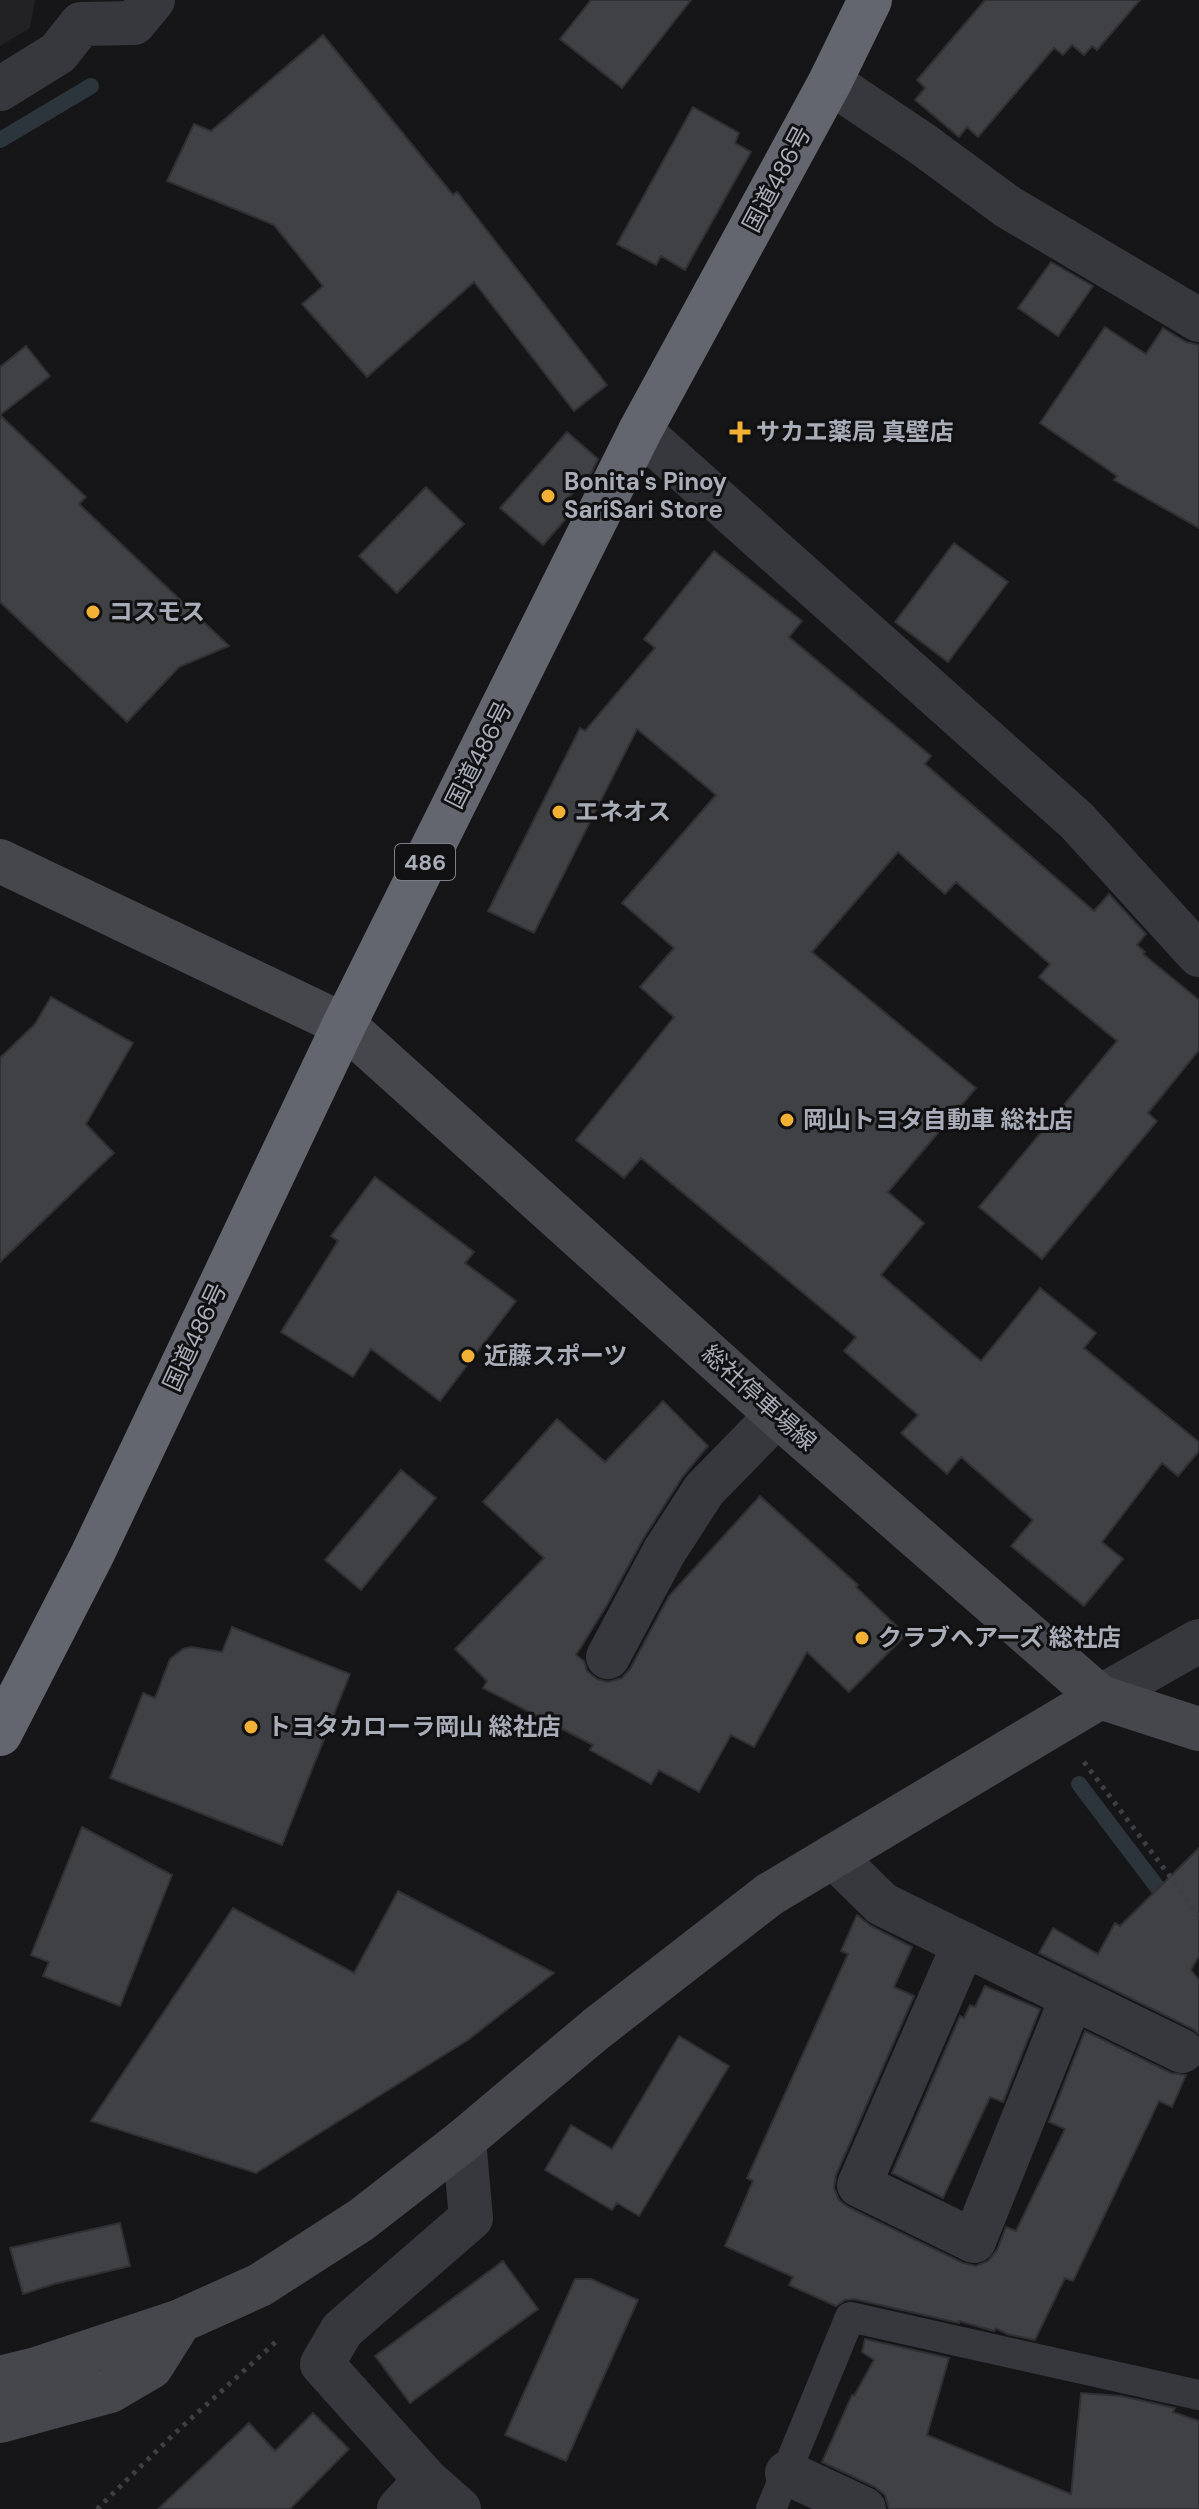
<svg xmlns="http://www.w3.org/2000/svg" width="1199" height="2509" font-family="'DM Sans','Noto Sans JP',sans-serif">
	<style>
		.built { fill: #222225 }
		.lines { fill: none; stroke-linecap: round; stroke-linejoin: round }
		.stream { stroke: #2c353c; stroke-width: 16 }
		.building { fill: #404145; stroke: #303034; stroke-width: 2 }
		.path { stroke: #3d3f44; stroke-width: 5; stroke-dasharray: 4 6; stroke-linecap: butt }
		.lane { stroke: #37383d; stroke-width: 30 }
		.street { stroke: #37383d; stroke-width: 44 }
		.secondary { stroke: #45474d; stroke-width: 44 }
		.highway { stroke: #63666e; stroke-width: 44 }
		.poi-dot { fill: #f2b134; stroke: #111113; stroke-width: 3 }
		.labels { text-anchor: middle; stroke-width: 6; stroke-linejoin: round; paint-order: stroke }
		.shield { fill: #111113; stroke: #7b7e86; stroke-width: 2 }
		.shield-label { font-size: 22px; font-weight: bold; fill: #a8adb8 }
		.street-label { font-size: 24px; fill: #a8adb8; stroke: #111113 }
		.poi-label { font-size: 24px; font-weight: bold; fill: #a8adb8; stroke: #111113; text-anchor: start }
	</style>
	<rect width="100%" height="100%" fill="#161618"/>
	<path class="built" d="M 0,0 L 35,0 L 30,28 L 0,46 Z"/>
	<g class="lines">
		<path class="stream" d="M 0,140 L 91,86
			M 1079,1784 L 1170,1904"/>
	</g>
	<path class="building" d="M 591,0 L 691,0 L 622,88 L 560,39 Z
		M 985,0 L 1140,0 L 1097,50 L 1092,46 L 1084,55 L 1072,45 L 1063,55 L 1054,48 L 978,137 L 967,127 L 959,137 L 915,100 L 925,88 L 917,80 Z
		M 323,35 L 453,195 L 457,192 L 607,385 L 574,411 L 474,282 L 367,377 L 302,304 L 323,286 L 274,225 L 167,181 L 194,124 L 211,131 Z
		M 693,107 L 739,133 L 735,143 L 751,152 L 685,270 L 661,256 L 656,265 L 617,244 Z
		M 1051,262 L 1093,286 L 1058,336 L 1018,308 Z
		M 1105,327 L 1146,354 L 1163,328 L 1186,342 L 1199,345 L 1199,528 L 1114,480 L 1117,476 L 1040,423 Z
		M 26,346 L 50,376 L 0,415 L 86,497 L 79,504 L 229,646 L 179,667 L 127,722 L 0,602 L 0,367 Z
		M 567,432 L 598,459 L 592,472 L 567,499 L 575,506 L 572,512 L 543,545 L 500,508 Z
		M 426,487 L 464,524 L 397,593 L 359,556 Z
		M 954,543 L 1008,582 L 948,662 L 895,622 Z
		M 714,551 L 802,621 L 789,637 L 931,756 L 925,764 L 1094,911 L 1109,894 L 1146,934 L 1137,945 L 1145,952 L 1143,954 L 1199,1000 L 1199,1050 L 1148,1113 L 1157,1121 L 1042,1259 L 979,1207 L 1117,1041 L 1039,977 L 1050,964 L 956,882 L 945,894 L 898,852 L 812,952 L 976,1088 L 888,1192 L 924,1223 L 881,1275 L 981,1361 L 1040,1288 L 1096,1333 L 1084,1348 L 1199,1442 L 1199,1451 L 1178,1476 L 1162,1463 L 1102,1542 L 1123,1559 L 1084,1606 L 1011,1546 L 1033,1520 L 961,1457 L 947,1474 L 901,1433 L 918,1415 L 844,1351 L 856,1337 L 641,1158 L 624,1178 L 576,1140 L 674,1017 L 640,987 L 674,948 L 622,903 L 716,795 L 637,729 L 534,933 L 488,911 L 580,728 L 585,731 L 655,648 L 644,639 Z
		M 51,997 L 133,1043 L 86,1124 L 114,1153 L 0,1262 L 0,1058 L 35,1024 Z
		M 375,1177 L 474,1252 L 465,1263 L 516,1301 L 440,1401 L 371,1349 L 353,1377 L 281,1332 L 338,1241 L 331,1236 Z
		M 663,1401 L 708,1446 L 683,1476 L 643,1539 L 607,1605 L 576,1655 L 584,1661 L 587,1671 L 597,1679 L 608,1682 L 622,1678 L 630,1669 L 669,1596 L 760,1496 L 858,1585 L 856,1587 L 906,1635 L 849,1692 L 807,1652 L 754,1747 L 731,1735 L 699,1792 L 659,1770 L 651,1784 L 590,1750 L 593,1745 L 483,1688 L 487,1681 L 455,1649 L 544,1558 L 483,1502 L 557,1419 L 605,1462 Z
		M 401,1470 L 436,1498 L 361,1590 L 325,1560 Z
		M 232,1627 L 350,1674 L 282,1845 L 110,1778 L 143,1693 L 155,1698 L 170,1659 L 183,1649 L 191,1647 L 222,1652 Z
		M 82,1827 L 172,1875 L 120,2006 L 43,1976 L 49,1962 L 31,1955 Z
		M 1199,1848 L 1199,1956 L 1191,1970 L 1199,1980 L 1199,2034 L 1193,2029 L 1039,1953 L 1053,1928 L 1098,1954 L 1115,1923 L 1120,1926 Z
		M 398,1891 L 554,1973 L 468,2040 L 256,2173 L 91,2121 L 233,1908 L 354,1973 Z
		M 857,1915 L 871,1926 L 912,1947 L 894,1987 L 914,1996 L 836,2175 L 834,2188 L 839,2200 L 848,2207 L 963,2263 L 976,2266 L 988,2261 L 997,2250 L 1006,2227 L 1016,2231 L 1065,2129 L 1049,2122 L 1085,2031 L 1171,2073 L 1186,2075 L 1172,2107 L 1159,2101 L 1073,2281 L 1065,2278 L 1035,2340 L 1007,2334 L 996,2328 L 994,2331 L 959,2321 L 959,2323 L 854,2299 L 845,2300 L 836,2306 L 789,2285 L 793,2277 L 725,2246 L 753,2181 L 747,2178 L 848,1954 L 841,1951 Z
		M 985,1986 L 1040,2009 L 1003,2102 L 990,2097 L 943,2198 L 892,2173 L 960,2016 L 964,2018 L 970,2005 L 975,2007 Z
		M 679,2036 L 729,2066 L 639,2216 L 617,2203 L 612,2210 L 545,2170 L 571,2125 L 612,2149 Z
		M 120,2223 L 130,2266 L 54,2284 L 23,2294 L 10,2248 Z
		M 503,2261 L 538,2309 L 410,2403 L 375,2356 Z
		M 575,2279 L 591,2279 L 638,2300 L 566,2461 L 505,2435 Z
		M 865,2339 L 949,2358 L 927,2435 L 1071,2494 L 1081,2393 L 1121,2396 L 1175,2408 L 1173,2412 L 1199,2421 L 1199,2509 L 889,2509 L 885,2495 L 875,2487 L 822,2462 L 852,2395 L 854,2396 L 874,2360 L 862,2352 Z
		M 313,2413 L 349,2449 L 290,2509 L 158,2509 L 249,2423 L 275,2451 Z"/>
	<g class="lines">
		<path class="path" d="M 1084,1762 L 1199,1915
			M 97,2509 L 174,2434 L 278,2340"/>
		<path class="lane" d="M 771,2509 L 850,2317 L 1199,2395"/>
		<path class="street" d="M 81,24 L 134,23 L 153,0
			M 830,82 L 921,143 L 1008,207 L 1199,320
			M 0,89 L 58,53 L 81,24
			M 640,431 L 1077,821 L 1199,955
			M 608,1657 L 664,1552 L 704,1490 L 777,1415
			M 1100,1697 L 1199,1641
			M 833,1856 L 882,1904 L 1182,2051
			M 964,1944 L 859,2185 L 974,2241 L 1072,1997
			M 787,2473 L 864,2509
			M 399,2509 L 426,2480
			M 459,2509 L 426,2480 L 322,2364 L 342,2330 L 471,2218 L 464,2140"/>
		<path class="secondary" d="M 0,861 L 344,1025 L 777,1415 L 1100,1697 L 1199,1729
			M 0,2378 L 36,2369 L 180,2321 L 260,2285 L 361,2220 L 464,2140 L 596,2029 L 770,1894 L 1100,1697
			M 0,2421 L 110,2391 L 151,2367 L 180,2321"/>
		<path class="highway" d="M 0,1734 L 92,1555 L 344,1025 L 640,431 L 830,82 L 870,0"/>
	</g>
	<g class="poi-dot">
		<path d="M736 420h8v8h8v8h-8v8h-8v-8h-8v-8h8z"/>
		<circle cx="548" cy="496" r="8"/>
		<circle cx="93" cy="612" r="8"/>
		<circle cx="559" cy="812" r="8"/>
		<circle cx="787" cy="1120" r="8"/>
		<circle cx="468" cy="1356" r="8"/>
		<circle cx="862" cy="1638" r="8"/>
		<circle cx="251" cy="1727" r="8"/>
	</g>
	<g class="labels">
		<rect class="shield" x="395" y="844" width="60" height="36" rx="6"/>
		<g class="shield-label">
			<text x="425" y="870">486</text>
		</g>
		<g class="street-label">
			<text transform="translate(777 179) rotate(-62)" y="8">国道486号</text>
			<text transform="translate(479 755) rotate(-63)" y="8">国道486号</text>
			<text transform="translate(195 1337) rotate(-65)" y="8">国道486号</text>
			<text transform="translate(759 1398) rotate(42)" y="8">総社停車場線</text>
		</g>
		<g class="poi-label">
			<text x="756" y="440">サカエ薬局 真壁店</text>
			<text x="564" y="490">Bonita's Pinoy<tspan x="564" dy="28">SariSari Store</tspan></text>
			<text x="109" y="620">コスモス</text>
			<text x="575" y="820">エネオス</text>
			<text x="803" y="1128">岡山トヨタ自動車 総社店</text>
			<text x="484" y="1364">近藤スポーツ</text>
			<text x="878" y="1646">クラブヘアーズ 総社店</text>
			<text x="267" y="1735">トヨタカローラ岡山 総社店</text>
		</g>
	</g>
</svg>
